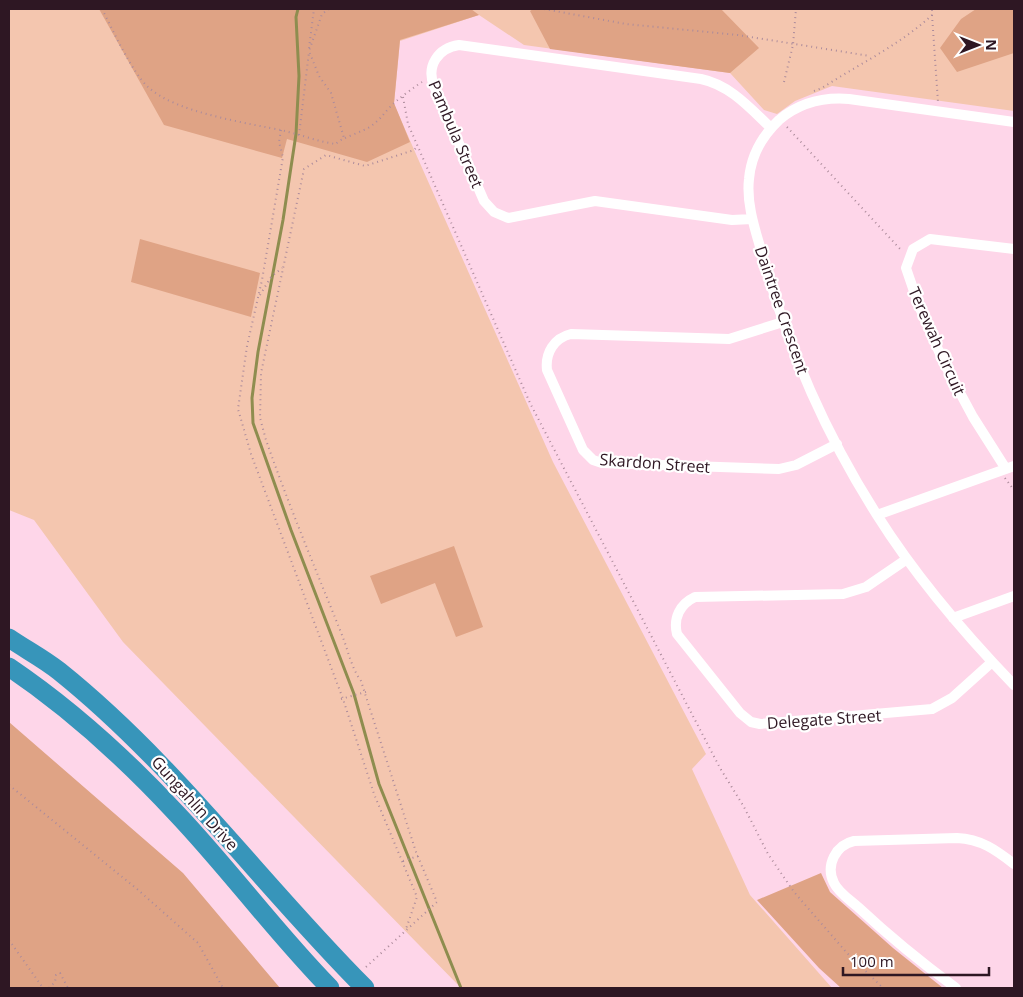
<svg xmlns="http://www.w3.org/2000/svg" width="1023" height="997" font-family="'Open Sans',sans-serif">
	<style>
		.green { fill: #f4c6af }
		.forest { fill: #dfa385 }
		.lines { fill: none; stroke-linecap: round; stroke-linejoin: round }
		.stream { stroke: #8e8d4f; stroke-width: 3 }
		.path { stroke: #ac8b9b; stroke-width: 2; stroke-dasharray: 1 4; stroke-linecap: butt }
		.street { stroke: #fff; stroke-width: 10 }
		.highway { stroke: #3795ba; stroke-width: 19 }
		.labels { text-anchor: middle; stroke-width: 4.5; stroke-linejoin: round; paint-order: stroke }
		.street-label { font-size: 16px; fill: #2e1723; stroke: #fff }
	</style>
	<rect width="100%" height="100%" fill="#fed6e9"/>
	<path class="green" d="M 9,9 L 1014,9 L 1014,111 L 832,86 L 795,101 L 777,114 L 764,110 L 730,73 L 524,45 L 479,15 L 400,41 L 394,104 L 419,161 L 553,462 L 706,754 L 692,769 L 750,895 L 832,988 L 461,988 L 123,642 L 34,520 L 9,510 Z"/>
	<path class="forest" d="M 99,9 L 471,9 L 479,15 L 400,40 L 394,103 L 410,142 L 367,162 L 287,139 L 282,158 L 164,125 Z
		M 533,9 L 721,9 L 759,48 L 730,73 L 550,49 L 530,11 Z
		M 976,9 L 1014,9 L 1014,53 L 957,72 L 940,48 L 961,19 Z
		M 140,239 L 260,273 L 251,317 L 131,282 Z
		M 454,546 L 483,627 L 456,637 L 435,583 L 381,604 L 370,576 Z
		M 9,722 L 183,873 L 280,988 L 9,988 Z
		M 821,873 L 830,892 L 893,948 L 943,988 L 841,988 L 819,968 L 757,900 Z"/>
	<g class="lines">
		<path class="stream" d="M 298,9 L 296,17 L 299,76 L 296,134 L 283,220 L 258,352 L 252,398 L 253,423 L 291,530 L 354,694 L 379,784 L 461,988"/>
		<path class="path" d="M 102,9 C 113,30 131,71 148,87 C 176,113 248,123 285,131 C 302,135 319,142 336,144 C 340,138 363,132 371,126 C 380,120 384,113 391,106 C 394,102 417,85 422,82
			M 329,9 L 322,14 L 309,51 L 319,76 L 331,93 L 344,138
			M 544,9 L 626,24 L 738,35 L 870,56
			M 932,15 L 938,102
			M 309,48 L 314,9
			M 784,82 L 793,45 L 796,9
			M 814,91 L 822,88 C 859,64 900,45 932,15 L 932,9
			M 403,97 L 408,124 L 530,403 L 720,768 L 744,807 L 768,854 L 794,892 L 847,953 L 883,988
			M 787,127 L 901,250
			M 281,130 L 279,142 L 283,157 L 262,280 L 247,346 L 238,409 L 251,454 L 343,699 L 374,794 L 417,897 L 406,929
			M 299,135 L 309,52
			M 260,295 L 271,277 L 282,268
			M 1005,478 L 1014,490
			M 341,699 L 369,691
			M 9,785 L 137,889 L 198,943 L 223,988
			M 403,861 L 418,856
			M 9,940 L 43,988
			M 366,967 L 437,902 L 416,852 L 361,681 C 351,667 348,650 342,635 C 316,570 289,506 266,440 L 260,418 L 261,373 L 304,169 L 326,155 L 365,166 L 414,150 L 418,146
			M 49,988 L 55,982 L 56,975 L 60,973 L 68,988"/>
		<path class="street" d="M 1014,122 L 849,99 C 824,97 799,103 779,120 C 762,136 751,156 749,179 C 746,205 756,232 763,257 C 788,348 826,435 877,515 C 916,577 963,632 1014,685
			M 752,219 L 732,220 L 595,201 L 508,218 L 494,212 L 484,201 L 434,86 C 426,66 438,48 459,45 L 701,79 C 730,85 750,108 771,128
			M 783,322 L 729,339 L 571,334 C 554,338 545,353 547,370 L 583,450 L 593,460 L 602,463 L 779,469 L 796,465 L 837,444
			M 1006,469 L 973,417 L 944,363 L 919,306 L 906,268 L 913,249 L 930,239 L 1014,249
			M 877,515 L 1014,466
			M 907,559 L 866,587 L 843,594 L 695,597 C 680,604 673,618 677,634 L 740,713 L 751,722 L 760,724 L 932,709 L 952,698 L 992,662
			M 953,618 L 1014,596
			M 956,988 C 922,963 889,936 858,907 C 850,900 838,892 834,883 C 825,865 836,845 854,841 L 957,838 C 981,839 996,850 1014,864"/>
		<path class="highway" d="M 9,638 C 25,649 44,659 59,671 C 175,764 261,884 365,988
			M 9,667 C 71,709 126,759 177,814 C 230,870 276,933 330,988"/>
	</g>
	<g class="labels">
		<g class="street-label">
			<text transform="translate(456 134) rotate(67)" y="6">Pambula Street</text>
			<text transform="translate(782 310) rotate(71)" y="6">Daintree Crescent</text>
			<text transform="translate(937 341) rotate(66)" y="6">Terewah Circuit</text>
			<text transform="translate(655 463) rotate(4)" y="6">Skardon Street</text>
			<text transform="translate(824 719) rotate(-4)" y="6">Delegate Street</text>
			<text transform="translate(195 803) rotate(48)" y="6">Gungahlin Drive</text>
		</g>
	</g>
	<rect width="1023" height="997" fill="none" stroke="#2e1723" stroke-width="20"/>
	<g transform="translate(978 45) rotate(90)" stroke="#ffffff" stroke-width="4" paint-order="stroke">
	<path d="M0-4L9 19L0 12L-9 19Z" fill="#2e1723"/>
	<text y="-8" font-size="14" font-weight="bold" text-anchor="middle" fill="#2e1723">N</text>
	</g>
	<path d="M843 967v8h146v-8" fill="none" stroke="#2e1723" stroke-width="2.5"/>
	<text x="850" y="967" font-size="15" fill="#2e1723" stroke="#ffffff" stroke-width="4" paint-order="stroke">100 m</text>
</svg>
